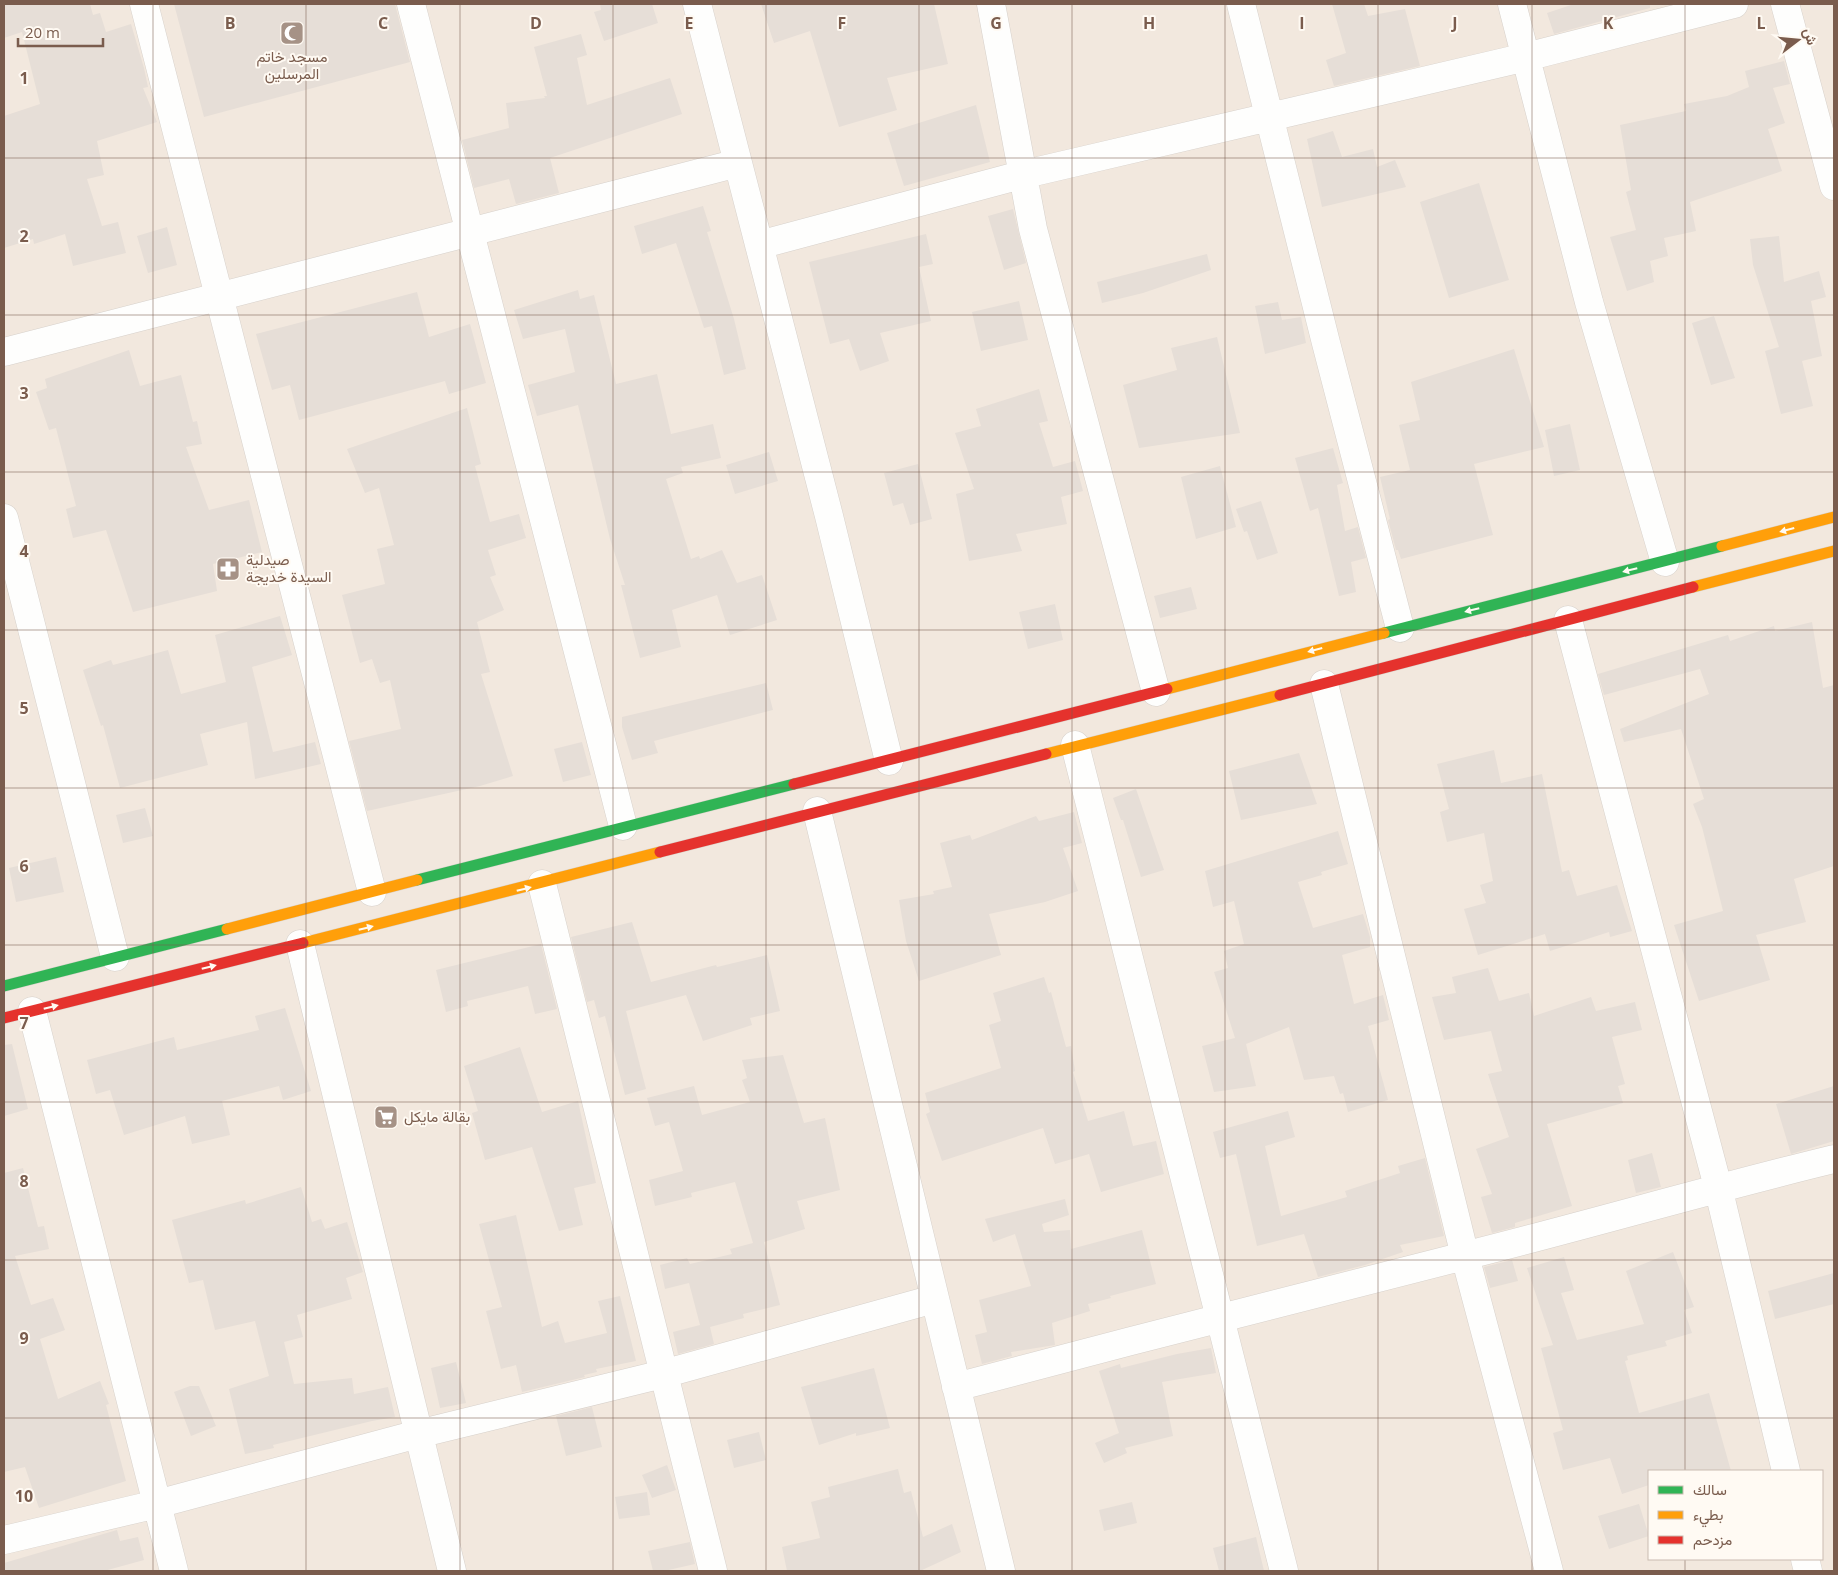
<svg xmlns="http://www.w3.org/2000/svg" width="1838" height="1575" font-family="'Open Sans',Vazirmatn,sans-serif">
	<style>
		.residential { fill: #f2e8de; fill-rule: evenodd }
		.building { fill: #e6ded7 }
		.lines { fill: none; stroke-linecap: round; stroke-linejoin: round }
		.street-casing { stroke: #d7d1cb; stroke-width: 29 }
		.fast-casing { stroke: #d9d2cb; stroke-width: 12 }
		.slow-casing { stroke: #d9d2cb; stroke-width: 12 }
		.jam-casing { stroke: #d9d2cb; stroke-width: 12 }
		.street { stroke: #fefefd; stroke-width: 28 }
		.fast { stroke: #30b455; stroke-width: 11 }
		.slow { stroke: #ff9f0a; stroke-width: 11 }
		.jam { stroke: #e5322d; stroke-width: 11 }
		.oneway { fill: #fffaf3 }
		.grid { fill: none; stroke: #7a5c4d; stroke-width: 1; stroke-opacity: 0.55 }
		.labels { text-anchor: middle; stroke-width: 4; stroke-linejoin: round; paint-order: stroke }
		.poi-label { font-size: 15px; fill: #7a5c4d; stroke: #fffaf3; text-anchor: start }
		.grid-label { font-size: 16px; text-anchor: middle; font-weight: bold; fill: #7a5c4d; stroke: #fffaf3; stroke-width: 4; stroke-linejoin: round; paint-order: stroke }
	</style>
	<rect width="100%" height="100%" fill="#f9f5f0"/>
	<path class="residential" d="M 4,4 L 1834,4 L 1834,1571 L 4,1571 ZM 1649,1471 L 1822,1471 L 1822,1559 L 1649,1559 Z"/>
	<path class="building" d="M 4,4 L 90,4 L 93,15 L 100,13 L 106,32 L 131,24 L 144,68 L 148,87 L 143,88 L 157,122 L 97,141 L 104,175 L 87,179 L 102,226 L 118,222 L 126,253 L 73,266 L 65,234 L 34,244 L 33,239 L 4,248 L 4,116 L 40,104 L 22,32 L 4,38 Z
		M 174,4 L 395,4 L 410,62 L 204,117 Z
		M 600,4 L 652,4 L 658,23 L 604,41 L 594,12 L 601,10 Z
		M 761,4 L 934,4 L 948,64 L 887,78 L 897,110 L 839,127 L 810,31 L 774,43 Z
		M 1332,4 L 1364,4 L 1368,16 L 1405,9 L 1420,66 L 1334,86 L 1326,60 L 1346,53 Z
		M 1574,4 L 1650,4 L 1650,8 L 1554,34 L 1547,13 Z
		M 581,34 L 587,55 L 577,58 L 587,105 L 670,78 L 682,114 L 550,158 L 559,193 L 516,204 L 509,179 L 474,188 L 462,140 L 509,128 L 506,103 L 545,98 L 544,96 L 547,96 L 534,47 Z
		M 1784,61 L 1790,84 L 1773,88 L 1785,123 L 1768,129 L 1782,171 L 1690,202 L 1696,231 L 1664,238 L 1668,256 L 1650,261 L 1654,282 L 1627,291 L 1610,237 L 1636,230 L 1626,192 L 1631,190 L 1620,125 L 1686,111 L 1684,104 L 1727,96 L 1749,87 L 1745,71 Z
		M 976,105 L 990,162 L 904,186 L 887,133 Z
		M 1333,131 L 1342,157 L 1373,149 L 1377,167 L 1395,160 L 1406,187 L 1322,207 L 1307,139 Z
		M 1479,183 L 1509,280 L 1449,298 L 1420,202 Z
		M 703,206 L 711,231 L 707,232 L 734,319 L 746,369 L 724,375 L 712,326 L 704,328 L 676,243 L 642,254 L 634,226 Z
		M 1013,209 L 1026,263 L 1004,270 L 988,216 Z
		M 167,227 L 177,265 L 148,273 L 137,236 Z
		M 926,234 L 933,264 L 919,267 L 931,321 L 880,333 L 889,361 L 860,371 L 849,339 L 830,344 L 809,262 Z
		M 1779,236 L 1784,282 L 1819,271 L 1826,297 L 1811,301 L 1822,356 L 1802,361 L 1813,406 L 1781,414 L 1765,351 L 1779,347 L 1753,265 L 1750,239 Z
		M 1207,254 L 1211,270 L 1143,293 L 1102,303 L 1097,282 Z
		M 578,290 L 580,299 L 594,295 L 616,384 L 657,374 L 671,434 L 713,424 L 721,458 L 681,467 L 683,473 L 666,479 L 691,559 L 699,556 L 700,559 L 722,550 L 737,583 L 762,575 L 777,620 L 730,635 L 717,595 L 672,610 L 681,647 L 640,658 L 621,585 L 625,585 L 610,539 L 578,405 L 537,416 L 528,385 L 575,372 L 565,329 L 523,339 L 514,310 Z
		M 417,292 L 429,337 L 470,324 L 486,383 L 449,394 L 445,381 L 299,420 L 290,385 L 272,390 L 256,334 Z
		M 1019,301 L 1028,340 L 981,351 L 972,312 Z
		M 1278,302 L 1282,320 L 1301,317 L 1306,343 L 1265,354 L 1255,306 Z
		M 1714,316 L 1735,378 L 1711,385 L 1692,323 Z
		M 1217,337 L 1240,433 L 1139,448 L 1123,385 L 1177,370 L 1171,348 Z
		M 1514,349 L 1544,447 L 1474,464 L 1493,535 L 1401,559 L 1398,550 L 1396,550 L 1388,520 L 1390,519 L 1380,477 L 1410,470 L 1399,425 L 1420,420 L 1411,382 Z
		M 129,350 L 140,386 L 181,375 L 193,422 L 197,421 L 202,444 L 186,447 L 209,510 L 249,500 L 262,552 L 213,564 L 217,591 L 133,612 L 106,530 L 73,538 L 66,509 L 76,506 L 56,428 L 49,430 L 36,392 L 47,388 L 45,379 Z
		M 1039,389 L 1048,421 L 1039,423 L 1053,467 L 1075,461 L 1083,491 L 1061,497 L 1067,524 L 1016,534 L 1022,551 L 969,561 L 956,494 L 974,489 L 955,433 L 981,426 L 976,409 Z
		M 467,408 L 481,464 L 475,466 L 490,522 L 519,514 L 526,538 L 488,550 L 496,575 L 490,577 L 504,610 L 477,622 L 490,672 L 481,674 L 513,776 L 480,786 L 367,811 L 349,741 L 401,729 L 390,680 L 380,683 L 372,659 L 360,663 L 342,595 L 385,584 L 377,549 L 394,545 L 379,488 L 365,493 L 347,449 Z
		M 1570,424 L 1580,470 L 1554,476 L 1545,430 Z
		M 1333,448 L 1343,483 L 1337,485 L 1345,531 L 1358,527 L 1366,558 L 1351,562 L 1356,592 L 1339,596 L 1318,508 L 1310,511 L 1295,458 Z
		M 769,452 L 778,481 L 735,494 L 726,465 Z
		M 918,464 L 932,519 L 910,525 L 903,503 L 893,506 L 884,473 Z
		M 1220,466 L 1236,527 L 1196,539 L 1181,477 Z
		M 1261,501 L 1278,553 L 1257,560 L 1247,531 L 1244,532 L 1236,509 Z
		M 1191,587 L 1197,609 L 1160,618 L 1154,596 Z
		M 1055,604 L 1063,640 L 1028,649 L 1019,612 Z
		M 280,616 L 292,655 L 252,667 L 273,752 L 315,742 L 321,764 L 255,779 L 247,722 L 200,734 L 208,765 L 120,788 L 103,725 L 101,726 L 83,670 L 111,660 L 113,665 L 168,650 L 181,694 L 226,682 L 215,635 Z
		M 1812,622 L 1823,688 L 1834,685 L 1834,866 L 1794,879 L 1806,922 L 1756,935 L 1770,980 L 1699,1001 L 1674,925 L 1723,911 L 1702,827 L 1693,804 L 1704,799 L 1681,729 L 1624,742 L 1620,729 L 1709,694 L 1700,669 L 1604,695 L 1598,674 L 1728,635 L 1730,641 L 1774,626 L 1775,631 Z
		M 766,683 L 773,710 L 654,741 L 658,753 L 632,760 L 622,727 L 622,717 Z
		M 582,742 L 591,775 L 563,782 L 554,749 Z
		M 1494,750 L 1501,783 L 1542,774 L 1562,872 L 1569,870 L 1577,896 L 1617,885 L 1632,931 L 1610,937 L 1609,932 L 1550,951 L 1545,934 L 1478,955 L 1464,909 L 1486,903 L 1480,885 L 1493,881 L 1484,833 L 1447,842 L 1440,812 L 1449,809 L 1437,764 Z
		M 1299,753 L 1317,804 L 1241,820 L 1229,771 Z
		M 1136,789 L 1164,870 L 1141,877 L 1123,820 L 1121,820 L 1113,798 Z
		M 145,808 L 153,836 L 123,843 L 116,815 Z
		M 1074,812 L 1082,843 L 1063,848 L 1078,891 L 1045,902 L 989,914 L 1001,955 L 919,981 L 906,941 L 899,900 L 934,894 L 933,891 L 952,887 L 940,843 L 970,835 L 972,840 L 1036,816 L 1039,821 Z
		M 1338,831 L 1348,864 L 1321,872 L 1322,875 L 1298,882 L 1313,928 L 1363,914 L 1370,937 L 1370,947 L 1342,955 L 1354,1004 L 1383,995 L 1389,1020 L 1368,1026 L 1388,1100 L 1348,1112 L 1343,1093 L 1340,1094 L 1334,1076 L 1304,1080 L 1289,1027 L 1246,1044 L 1256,1086 L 1214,1092 L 1202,1046 L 1235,1038 L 1214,972 L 1228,968 L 1224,951 L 1244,944 L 1234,901 L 1213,907 L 1205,871 Z
		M 56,857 L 64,892 L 16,902 L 9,868 Z
		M 632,922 L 651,982 L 716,965 L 717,967 L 767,955 L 780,1011 L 750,1018 L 752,1025 L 703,1041 L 686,995 L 626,1011 L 646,1089 L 625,1095 L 605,1016 L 599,1018 L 594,1000 L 587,1002 L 571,937 Z
		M 541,944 L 557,1009 L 535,1014 L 528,986 L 467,1001 L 468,1006 L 446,1012 L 436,970 Z
		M 1488,968 L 1499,1001 L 1529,993 L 1534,1016 L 1591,997 L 1596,1011 L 1635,1002 L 1642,1030 L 1612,1037 L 1625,1084 L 1618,1086 L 1623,1103 L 1547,1124 L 1572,1206 L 1515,1223 L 1515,1227 L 1492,1233 L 1481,1197 L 1492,1194 L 1476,1149 L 1509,1137 L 1488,1074 L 1502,1071 L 1491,1031 L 1444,1040 L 1432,997 L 1456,993 L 1452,977 Z
		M 1044,977 L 1049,993 L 1051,992 L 1066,1047 L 1071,1046 L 1075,1071 L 1073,1072 L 1088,1121 L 1124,1111 L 1133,1146 L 1156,1141 L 1164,1174 L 1101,1192 L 1089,1154 L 1055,1164 L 1043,1128 L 942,1161 L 926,1114 L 930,1112 L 925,1093 L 1001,1068 L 989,1025 L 1001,1021 L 993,993 Z
		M 285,1008 L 311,1091 L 283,1100 L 279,1086 L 222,1101 L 230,1135 L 192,1144 L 185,1116 L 124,1135 L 110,1090 L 96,1094 L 87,1060 L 174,1037 L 177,1050 L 259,1030 L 255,1016 Z
		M 12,1044 L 28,1109 L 4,1116 L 4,1045 Z
		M 520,1047 L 542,1112 L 578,1101 L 596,1183 L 574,1188 L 583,1225 L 559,1231 L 532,1147 L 485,1160 L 472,1113 L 478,1111 L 464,1066 Z
		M 783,1055 L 804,1123 L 825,1118 L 840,1190 L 797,1201 L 805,1229 L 764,1242 L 780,1305 L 743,1314 L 744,1318 L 710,1327 L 714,1344 L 678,1354 L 673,1332 L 700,1325 L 689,1283 L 665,1289 L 660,1265 L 687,1258 L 690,1264 L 732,1254 L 730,1249 L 753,1243 L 735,1182 L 691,1193 L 692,1197 L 655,1206 L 649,1180 L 683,1171 L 669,1122 L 655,1126 L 647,1098 L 694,1086 L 702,1115 L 750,1102 L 742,1080 L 747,1078 L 742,1060 Z
		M 1834,1086 L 1834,1141 L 1791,1154 L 1776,1104 Z
		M 1288,1111 L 1295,1137 L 1265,1146 L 1281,1216 L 1347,1197 L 1345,1191 L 1400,1173 L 1398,1166 L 1425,1158 L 1444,1236 L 1400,1245 L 1403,1252 L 1365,1265 L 1318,1277 L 1304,1234 L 1257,1246 L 1236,1154 L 1220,1158 L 1213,1132 Z
		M 1652,1153 L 1661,1187 L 1636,1193 L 1628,1160 Z
		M 23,1168 L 38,1227 L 44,1226 L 49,1249 L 15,1256 L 31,1305 L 53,1298 L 65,1330 L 40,1339 L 58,1399 L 100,1381 L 109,1404 L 106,1405 L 126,1481 L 39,1508 L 25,1467 L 4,1472 L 4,1173 Z
		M 301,1187 L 312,1222 L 321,1219 L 325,1229 L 347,1222 L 363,1272 L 346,1278 L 352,1299 L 297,1315 L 303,1337 L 284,1342 L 294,1384 L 352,1378 L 354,1394 L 388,1387 L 395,1417 L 372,1421 L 273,1445 L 274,1448 L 245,1454 L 229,1389 L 269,1376 L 255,1321 L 215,1330 L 203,1280 L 189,1283 L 172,1220 L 245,1200 L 246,1204 Z
		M 1065,1199 L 1069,1215 L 1042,1224 L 1044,1232 L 1070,1230 L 1071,1249 L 1142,1230 L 1156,1284 L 1110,1296 L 1111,1298 L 1088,1304 L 1090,1311 L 1052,1323 L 1055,1345 L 1011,1352 L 1012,1356 L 982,1364 L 975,1335 L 987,1332 L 979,1300 L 1031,1286 L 1015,1234 L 993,1242 L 985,1219 Z
		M 516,1215 L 542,1327 L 558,1321 L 565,1343 L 607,1333 L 598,1301 L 620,1296 L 636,1361 L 596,1369 L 597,1372 L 584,1375 L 585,1377 L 522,1392 L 516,1365 L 501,1369 L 486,1311 L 502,1307 L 479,1224 Z
		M 1673,1252 L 1694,1307 L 1684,1310 L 1692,1333 L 1665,1341 L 1667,1346 L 1627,1356 L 1628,1360 L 1625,1361 L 1639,1413 L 1709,1393 L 1731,1471 L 1649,1471 L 1649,1485 L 1622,1494 L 1610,1458 L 1563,1470 L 1553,1433 L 1563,1430 L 1541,1348 L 1553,1345 L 1527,1268 L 1564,1257 L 1574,1290 L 1561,1293 L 1577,1340 L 1644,1324 L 1626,1271 Z
		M 1512,1260 L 1518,1281 L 1490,1288 L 1484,1267 Z
		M 1834,1273 L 1834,1304 L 1775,1319 L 1768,1291 Z
		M 1211,1348 L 1216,1373 L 1162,1382 L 1173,1436 L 1125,1448 L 1127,1453 L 1104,1463 L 1095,1443 L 1119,1433 L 1099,1371 L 1120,1364 L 1121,1368 L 1177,1354 Z
		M 456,1362 L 466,1403 L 440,1408 L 431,1368 Z
		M 874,1368 L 890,1428 L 856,1436 L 856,1433 L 819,1445 L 801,1387 Z
		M 190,1386 L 199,1386 L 216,1426 L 191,1436 L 174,1392 Z
		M 592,1407 L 602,1447 L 566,1456 L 556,1416 Z
		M 759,1432 L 766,1460 L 734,1468 L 727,1440 Z
		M 667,1465 L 676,1490 L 652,1498 L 642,1475 Z
		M 898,1469 L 904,1493 L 911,1491 L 923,1537 L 952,1524 L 961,1552 L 920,1571 L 787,1571 L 782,1547 L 820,1538 L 811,1502 L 830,1497 L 828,1487 Z
		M 647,1492 L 650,1515 L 619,1519 L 615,1497 Z
		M 1132,1502 L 1137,1523 L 1104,1531 L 1099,1510 Z
		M 1639,1504 L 1649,1536 L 1609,1549 L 1598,1516 Z
		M 117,1530 L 120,1541 L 138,1537 L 144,1560 L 104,1571 L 4,1571 L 4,1563 Z
		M 1256,1537 L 1264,1571 L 1219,1571 L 1213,1548 Z
		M 690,1542 L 695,1564 L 664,1571 L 653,1571 L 648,1551 Z"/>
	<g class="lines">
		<g class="street-casing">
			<path id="street" d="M 144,4 L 372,892
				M 411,4 L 623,826
				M 697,4 L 829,516 L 889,761
				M 991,4 L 1033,229 L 1156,692
				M 1241,4 L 1326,343 L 1400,628
				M 1512,4 L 1589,302 L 1665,562
				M 1785,4 L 1834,186
				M 759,245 L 1021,175 L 1526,57 L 1734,4
				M 4,352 L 738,163
				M 4,518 L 115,957
				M 1568,620 L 1718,1187 L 1786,1471
				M 1324,684 L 1465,1256 L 1549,1571
				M 1075,745 L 1284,1571
				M 817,811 L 1001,1571
				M 542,884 L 713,1571
				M 300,944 L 452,1571
				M 32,1011 L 174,1571
				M 956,1387 C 1125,1342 1294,1299 1464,1256 C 1588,1225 1710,1189 1834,1159
				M 4,1540 L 157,1504 L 418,1434 L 663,1374 L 934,1299
				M 1805,1559 L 1808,1571"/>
		</g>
		<g class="fast-casing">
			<path id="fast" d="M 1384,633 L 1722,546
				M 417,880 L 794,784
				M 4,986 L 227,929"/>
		</g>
		<g class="slow-casing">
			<path id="slow" d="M 1722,546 L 1834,517
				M 1693,587 L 1834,551
				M 1167,689 L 1384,633
				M 1046,754 L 1280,695
				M 227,929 L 417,880
				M 303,943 L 660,852"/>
		</g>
		<g class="jam-casing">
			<path id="jam" d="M 1280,695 L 1693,587
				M 794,784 L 1167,689
				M 660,852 L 1046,754
				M 4,1018 L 303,943"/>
		</g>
		<use href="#street" class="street"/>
		<use href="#fast" class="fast"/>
		<use href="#slow" class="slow"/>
		<use href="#jam" class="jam"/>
	</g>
	<defs><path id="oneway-solid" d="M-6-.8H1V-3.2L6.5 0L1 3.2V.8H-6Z" transform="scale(1.25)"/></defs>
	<g class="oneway">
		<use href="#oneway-solid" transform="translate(1787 530) rotate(165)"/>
		<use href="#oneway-solid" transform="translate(1630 570) rotate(166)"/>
		<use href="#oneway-solid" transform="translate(1472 610) rotate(166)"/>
		<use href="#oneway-solid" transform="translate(1315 650) rotate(165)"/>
		<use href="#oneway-solid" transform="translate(524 889) rotate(-14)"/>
		<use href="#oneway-solid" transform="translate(366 928) rotate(-14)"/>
		<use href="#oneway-solid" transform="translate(209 967) rotate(-14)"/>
		<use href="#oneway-solid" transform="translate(51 1007) rotate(-14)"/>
	</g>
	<path class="grid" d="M 153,4 L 153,1571M 306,4 L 306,1571M 460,4 L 460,1571M 613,4 L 613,1571M 766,4 L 766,1571M 919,4 L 919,1571M 1072,4 L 1072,1571M 1225,4 L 1225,1571M 1378,4 L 1378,1571M 1532,4 L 1532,1571M 1685,4 L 1685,1471M 4,158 L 1834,158M 4,315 L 1834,315M 4,472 L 1834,472M 4,630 L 1834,630M 4,788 L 1834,788M 4,945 L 1834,945M 4,1102 L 1834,1102M 4,1260 L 1834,1260M 4,1418 L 1834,1418M 1685,1559 L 1685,1571"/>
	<defs>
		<g id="mosque-square" transform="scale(1.25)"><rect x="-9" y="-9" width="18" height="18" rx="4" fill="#a69286" stroke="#fffaf3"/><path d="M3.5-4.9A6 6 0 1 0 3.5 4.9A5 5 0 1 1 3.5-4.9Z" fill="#fff"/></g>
		<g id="pharmacy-square" transform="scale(1.25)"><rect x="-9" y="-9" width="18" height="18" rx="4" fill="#a69286" stroke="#fffaf3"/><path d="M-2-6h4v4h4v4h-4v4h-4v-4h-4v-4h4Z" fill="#fff"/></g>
		<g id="supermarket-square" transform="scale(1.25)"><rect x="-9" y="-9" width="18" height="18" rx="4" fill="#a69286" stroke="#fffaf3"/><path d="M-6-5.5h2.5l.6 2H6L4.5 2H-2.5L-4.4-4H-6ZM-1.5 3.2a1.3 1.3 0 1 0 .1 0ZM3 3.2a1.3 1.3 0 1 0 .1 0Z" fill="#fff"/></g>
	</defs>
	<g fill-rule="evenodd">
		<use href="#mosque-square" x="292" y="33"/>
		<use href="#pharmacy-square" x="228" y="569"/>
		<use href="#supermarket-square" x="386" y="1117"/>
	</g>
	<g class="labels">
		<g class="poi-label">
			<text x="292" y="62" text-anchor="middle">مسجد خاتم<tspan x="292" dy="17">المرسلين</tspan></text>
			<text x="246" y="565">صيدلية<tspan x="246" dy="17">السيدة خديجة</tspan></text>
			<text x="404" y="1122">بقالة مايكل</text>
		</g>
	</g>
	<g class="grid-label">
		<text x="230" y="29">B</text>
		<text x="383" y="29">C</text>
		<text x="536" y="29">D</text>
		<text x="689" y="29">E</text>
		<text x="842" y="29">F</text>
		<text x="996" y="29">G</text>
		<text x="1149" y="29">H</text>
		<text x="1302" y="29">I</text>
		<text x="1455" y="29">J</text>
		<text x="1608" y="29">K</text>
		<text x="1761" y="29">L</text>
		<text x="24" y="84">1</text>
		<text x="24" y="242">2</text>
		<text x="24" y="399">3</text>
		<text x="24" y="557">4</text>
		<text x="24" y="714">5</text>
		<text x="24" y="872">6</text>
		<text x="24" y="1029">7</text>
		<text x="24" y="1187">8</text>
		<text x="24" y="1344">9</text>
		<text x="24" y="1502">10</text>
	</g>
	<rect width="1838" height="1575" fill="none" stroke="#7a5c4d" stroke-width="10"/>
	<rect x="1648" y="1470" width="175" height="90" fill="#fffaf3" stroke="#cabbb1"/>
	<rect x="1658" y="1486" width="25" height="8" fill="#30b455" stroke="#cabbb1"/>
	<text x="1693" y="1495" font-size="15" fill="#7a5c4d">سالك</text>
	<rect x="1658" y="1511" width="25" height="8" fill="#ff9f0a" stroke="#cabbb1"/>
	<text x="1693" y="1520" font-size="15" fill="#7a5c4d">بطيء</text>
	<rect x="1658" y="1536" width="25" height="8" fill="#e5322d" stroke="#cabbb1"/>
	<text x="1693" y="1545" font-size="15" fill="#7a5c4d">مزدحم</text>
	<g transform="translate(1798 40) rotate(74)" stroke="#fffaf3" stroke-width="4" paint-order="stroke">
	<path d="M0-4L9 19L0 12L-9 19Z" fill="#7a5c4d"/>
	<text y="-8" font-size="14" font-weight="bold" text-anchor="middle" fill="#7a5c4d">ش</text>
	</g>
	<path d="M18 38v8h85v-8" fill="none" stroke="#7a5c4d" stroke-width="2.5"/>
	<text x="25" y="38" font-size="15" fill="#7a5c4d" stroke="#fffaf3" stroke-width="4" paint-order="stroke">20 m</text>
</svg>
